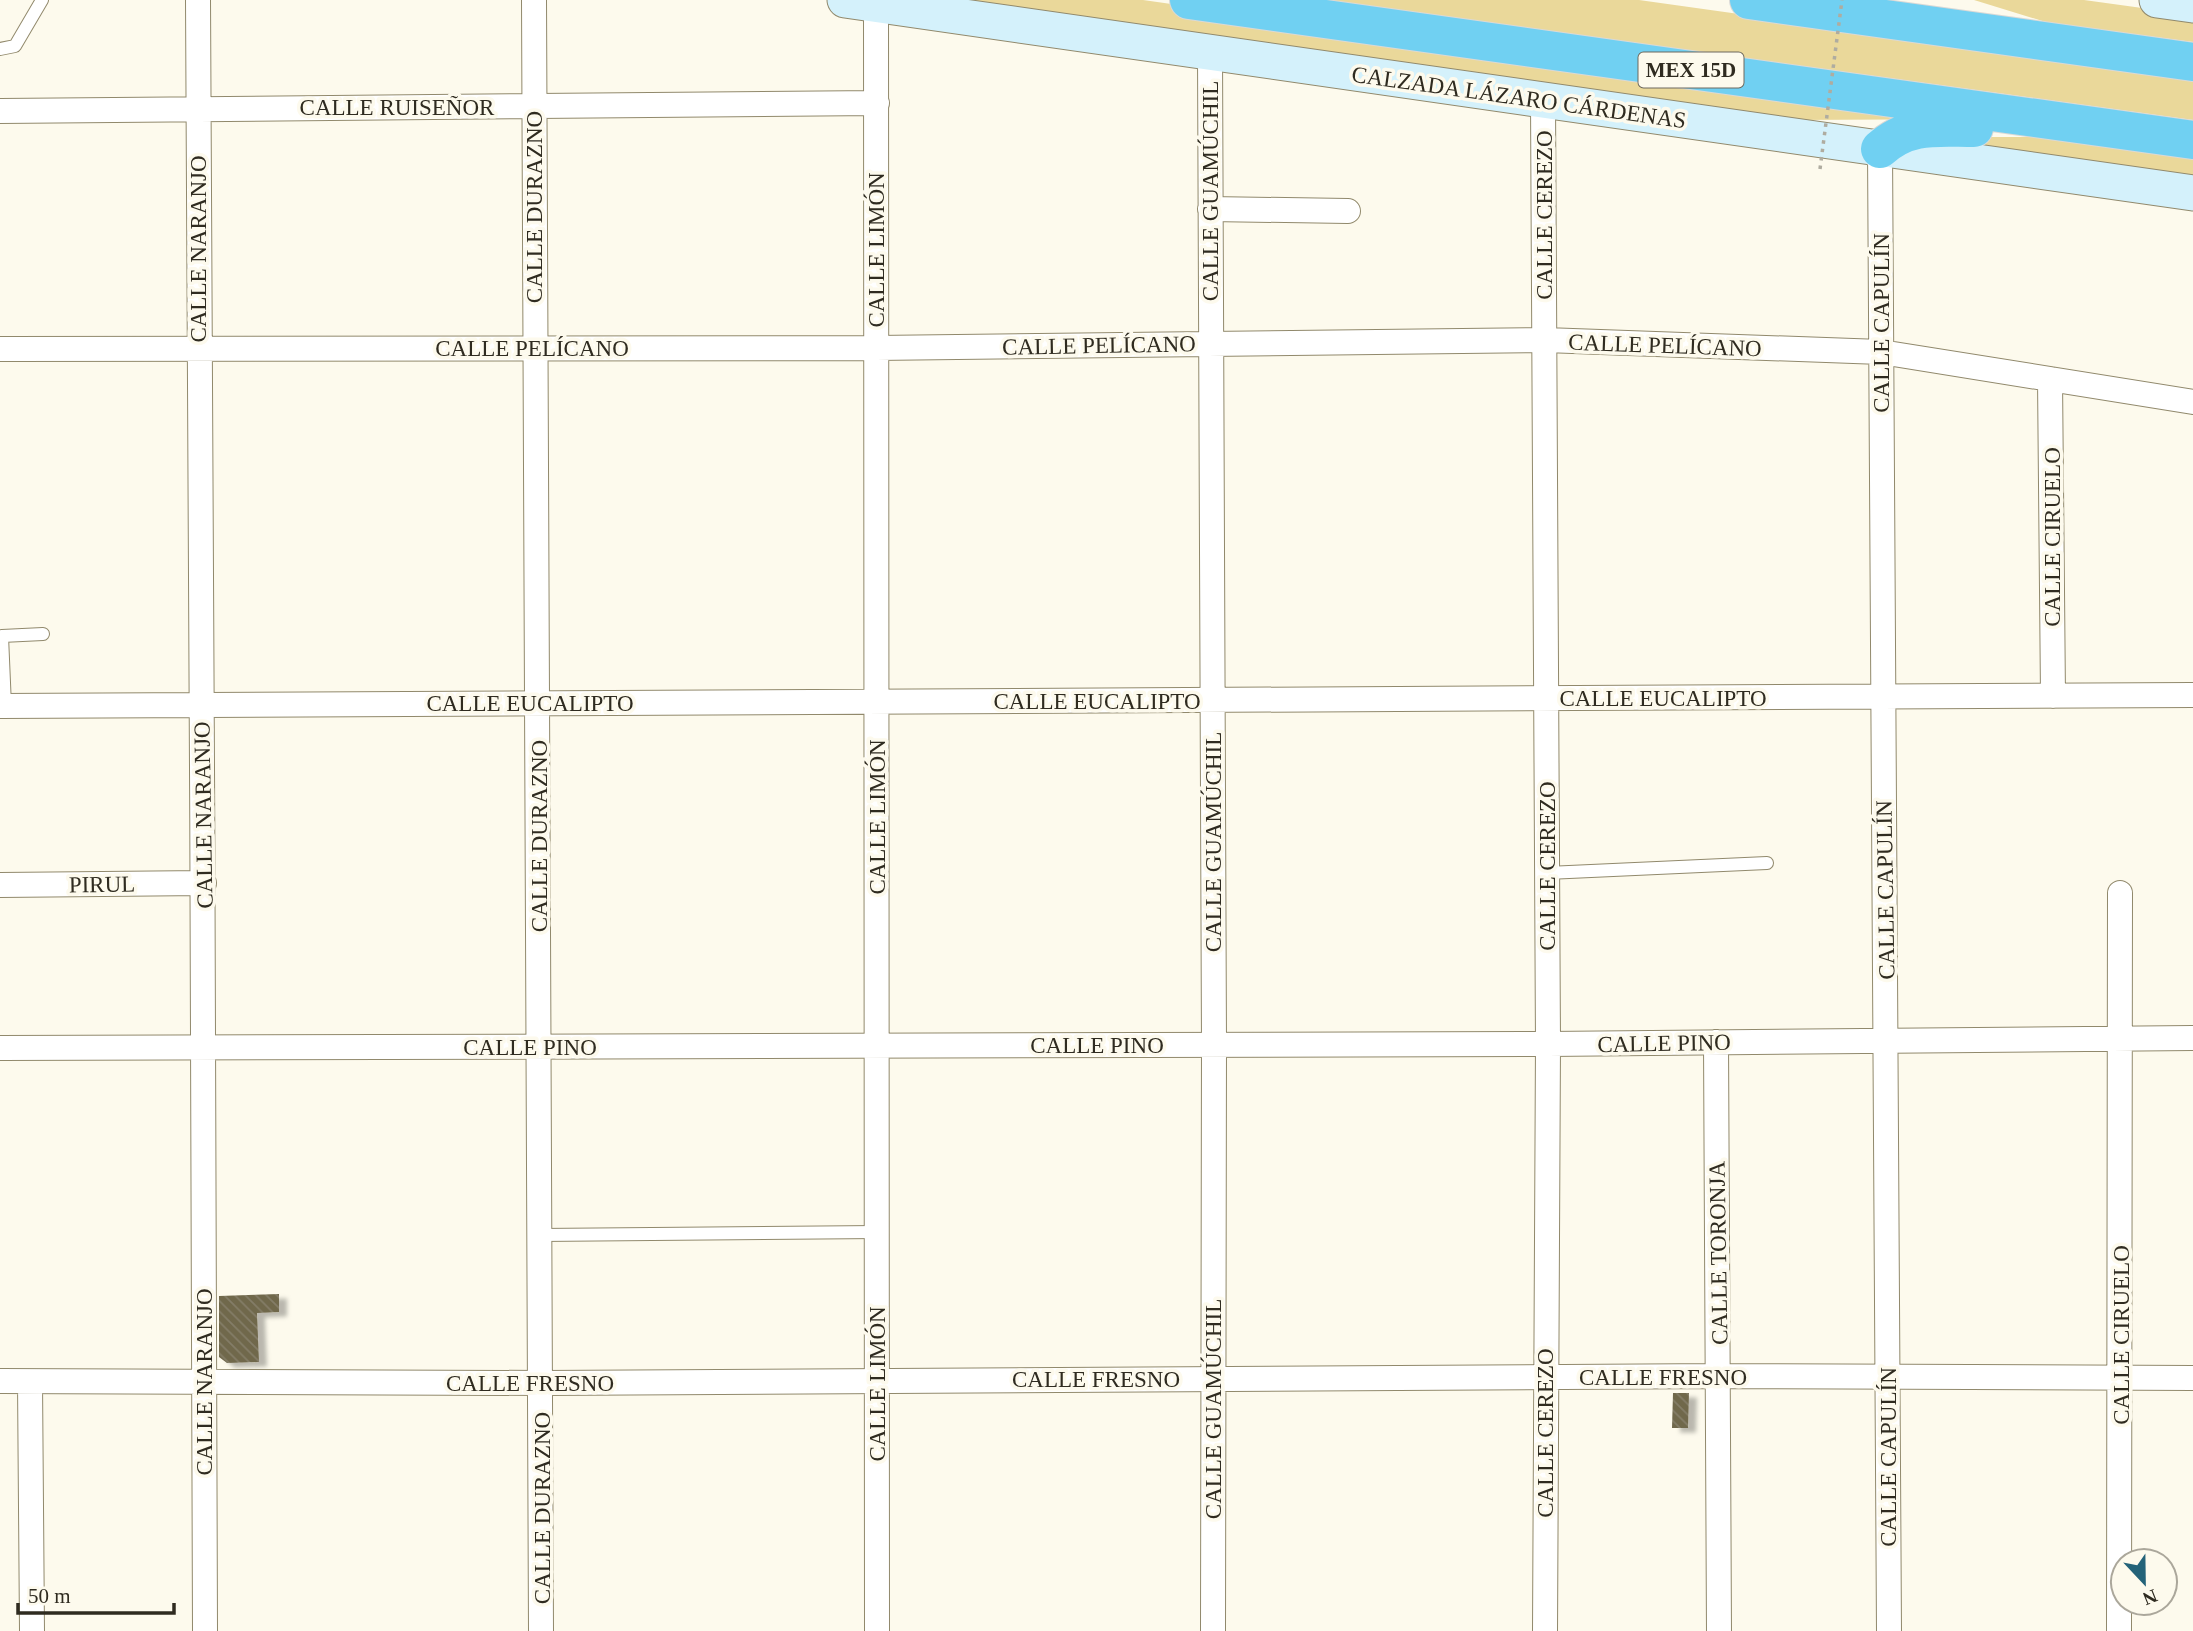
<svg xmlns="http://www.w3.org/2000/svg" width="2193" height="1631" font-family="Georgia,serif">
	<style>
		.grass { fill: #ead89a }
		.building { fill: url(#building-back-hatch); filter: url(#shadow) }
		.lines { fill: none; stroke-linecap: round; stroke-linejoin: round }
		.service-casing { stroke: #91896c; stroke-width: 14 }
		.minor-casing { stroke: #91896c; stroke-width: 26 }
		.secondary-casing { stroke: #91896c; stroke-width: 37 }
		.motorway-casing { stroke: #dad9d7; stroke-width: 40 }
		.service { stroke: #fff; stroke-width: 12 }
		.minor { stroke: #fff; stroke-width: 24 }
		.secondary { stroke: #d4f1fb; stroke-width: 35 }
		.motorway { stroke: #70d0f2; stroke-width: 38 }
		.path-bridge { stroke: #afaca0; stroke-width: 3.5; stroke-dasharray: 3.5 5; stroke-linecap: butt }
		.labels { text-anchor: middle; stroke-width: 7; stroke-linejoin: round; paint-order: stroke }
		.shield { fill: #fdfaed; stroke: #6d695e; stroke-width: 2 }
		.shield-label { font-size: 21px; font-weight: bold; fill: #2f2b20 }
		.street-label { font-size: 23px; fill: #2f2b20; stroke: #fdfaed }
	</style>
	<defs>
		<pattern id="building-back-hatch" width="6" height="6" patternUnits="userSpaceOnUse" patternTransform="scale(1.75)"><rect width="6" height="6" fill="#6f674b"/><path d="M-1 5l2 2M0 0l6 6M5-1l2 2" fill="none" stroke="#847d67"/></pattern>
		<filter id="shadow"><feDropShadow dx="8" dy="4.5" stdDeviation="2" flood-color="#0004"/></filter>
	</defs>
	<rect width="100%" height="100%" fill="#fdfaed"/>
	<path class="grass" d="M 924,0 L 1143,0 L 1987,119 L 1795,120 Z
		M 1325,0 L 1639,0 L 2193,78 L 2193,120 Z
		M 1974,0 L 2084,0 L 2193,15 L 2193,42 L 2049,23 Z
		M 1909,137 L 2102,137 L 2193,151 L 2193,175 Z"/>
	<path class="building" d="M 279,1294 L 279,1312 L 257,1313 L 259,1362 L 227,1363 L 219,1357 L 219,1296 Z
		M 1673,1393 L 1689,1393 L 1688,1428 L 1672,1428 Z"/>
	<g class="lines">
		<g class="service-casing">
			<path id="service" d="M 0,49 L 15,46 L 42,0
				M 5,706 L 2,636 L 43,634
				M 1547,873 L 1767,863
				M 540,1235 L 878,1232"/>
		</g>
		<g class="minor-casing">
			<path id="minor" d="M 198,0 C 202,544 203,1087 205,1631
				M 534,0 L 541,1631
				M 876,4 L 877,1631
				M 1210,53 L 1214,1045 L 1213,1631
				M 1543,101 L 1548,1044 L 1545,1631
				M 0,111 L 877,103
				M 1880,149 L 1889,1631
				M 1210,209 L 1348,211
				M 0,349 L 876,348 L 1545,340 L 1881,352 L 2193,402
				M 2050,379 L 2053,696
				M 0,706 L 2193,695
				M 0,885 L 204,883
				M 1716,1042 L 1719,1631
				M 0,1048 L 1548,1044 L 2193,1038
				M 0,1381 L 542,1383 L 1720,1376 L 2193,1378
				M 30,1382 L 32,1631
				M 2119,1631 L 2120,893"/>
		</g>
		<g class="secondary-casing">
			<path id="secondary" d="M 845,0 L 2193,193
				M 2157,0 L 2193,5"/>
		</g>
		<g class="motorway-casing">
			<path id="motorway" d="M 1189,0 L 2193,140
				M 1749,0 L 2193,62
				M 1880,149 C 1909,123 1937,128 1974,128"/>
		</g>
		<use href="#service" class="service"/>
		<use href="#minor" class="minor"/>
		<use href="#secondary" class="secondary"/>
		<use href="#motorway" class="motorway"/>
		<path class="path-bridge" d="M 1820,169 L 1842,0"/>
	</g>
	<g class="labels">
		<rect class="shield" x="1638.5" y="52.5" width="105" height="35" rx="5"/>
		<g class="shield-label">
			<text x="1691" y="77">MEX 15D</text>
		</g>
		<g class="street-label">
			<text transform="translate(1519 97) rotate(8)" y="8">CALZADA LÁZARO CÁRDENAS</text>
			<text x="397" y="115">CALLE RUISEÑOR</text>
			<text transform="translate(1210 191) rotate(-90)" y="8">CALLE GUAMÚCHIL</text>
			<text transform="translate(534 207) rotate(-90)" y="8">CALLE DURAZNO</text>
			<text transform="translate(1544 215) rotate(-90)" y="8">CALLE CEREZO</text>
			<text transform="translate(198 249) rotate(-90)" y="8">CALLE NARANJO</text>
			<text transform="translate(876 250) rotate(-90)" y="8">CALLE LIMÓN</text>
			<text transform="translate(1881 323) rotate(-90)" y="8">CALLE CAPULÍN</text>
			<text transform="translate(1099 345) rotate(-1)" y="8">CALLE PELÍCANO</text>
			<text transform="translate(1665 345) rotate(2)" y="8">CALLE PELÍCANO</text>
			<text x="532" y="356">CALLE PELÍCANO</text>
			<text transform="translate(2052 537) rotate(-90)" y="8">CALLE CIRUELO</text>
			<text x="1663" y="706">CALLE EUCALIPTO</text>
			<text x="1097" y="709">CALLE EUCALIPTO</text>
			<text x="530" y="711">CALLE EUCALIPTO</text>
			<text transform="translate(203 815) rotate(-91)" y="8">CALLE NARANJO</text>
			<text transform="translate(877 817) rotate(-90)" y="8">CALLE LIMÓN</text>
			<text transform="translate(539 836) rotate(-90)" y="8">CALLE DURAZNO</text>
			<text transform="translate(1213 842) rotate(-90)" y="8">CALLE GUAMÚCHIL</text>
			<text transform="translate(1547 866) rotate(-90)" y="8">CALLE CEREZO</text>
			<text transform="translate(102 884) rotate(-1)" y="8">PIRUL</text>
			<text transform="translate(1885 890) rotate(-91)" y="8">CALLE CAPULÍN</text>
			<text transform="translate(1664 1043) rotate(-1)" y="8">CALLE PINO</text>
			<text x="1097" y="1053">CALLE PINO</text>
			<text x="530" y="1055">CALLE PINO</text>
			<text transform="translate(1718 1253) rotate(-91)" y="8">CALLE TORONJA</text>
			<text transform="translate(2121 1335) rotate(-90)" y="8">CALLE CIRUELO</text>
			<text x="1663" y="1385">CALLE FRESNO</text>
			<text x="1096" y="1387">CALLE FRESNO</text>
			<text transform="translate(204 1382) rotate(-90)" y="8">CALLE NARANJO</text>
			<text x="530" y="1391">CALLE FRESNO</text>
			<text transform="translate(877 1384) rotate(-90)" y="8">CALLE LIMÓN</text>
			<text transform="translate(1213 1409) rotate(-90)" y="8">CALLE GUAMÚCHIL</text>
			<text transform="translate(1545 1433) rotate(-90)" y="8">CALLE CEREZO</text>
			<text transform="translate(1888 1457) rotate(-90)" y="8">CALLE CAPULÍN</text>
			<text transform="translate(542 1508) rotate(-90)" y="8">CALLE DURAZNO</text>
		</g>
	</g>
	<g transform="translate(2144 1582) rotate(158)"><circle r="33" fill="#fdfaed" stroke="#aba79b" stroke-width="2"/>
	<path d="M0-5L12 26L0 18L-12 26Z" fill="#246379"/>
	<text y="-10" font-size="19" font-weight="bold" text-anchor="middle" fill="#2f2b20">N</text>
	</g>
	<path d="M18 1603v10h156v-10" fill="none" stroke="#2f2b20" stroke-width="3.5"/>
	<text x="28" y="1603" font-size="21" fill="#2f2b20" stroke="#fdfaed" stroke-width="5" paint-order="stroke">50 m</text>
</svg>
